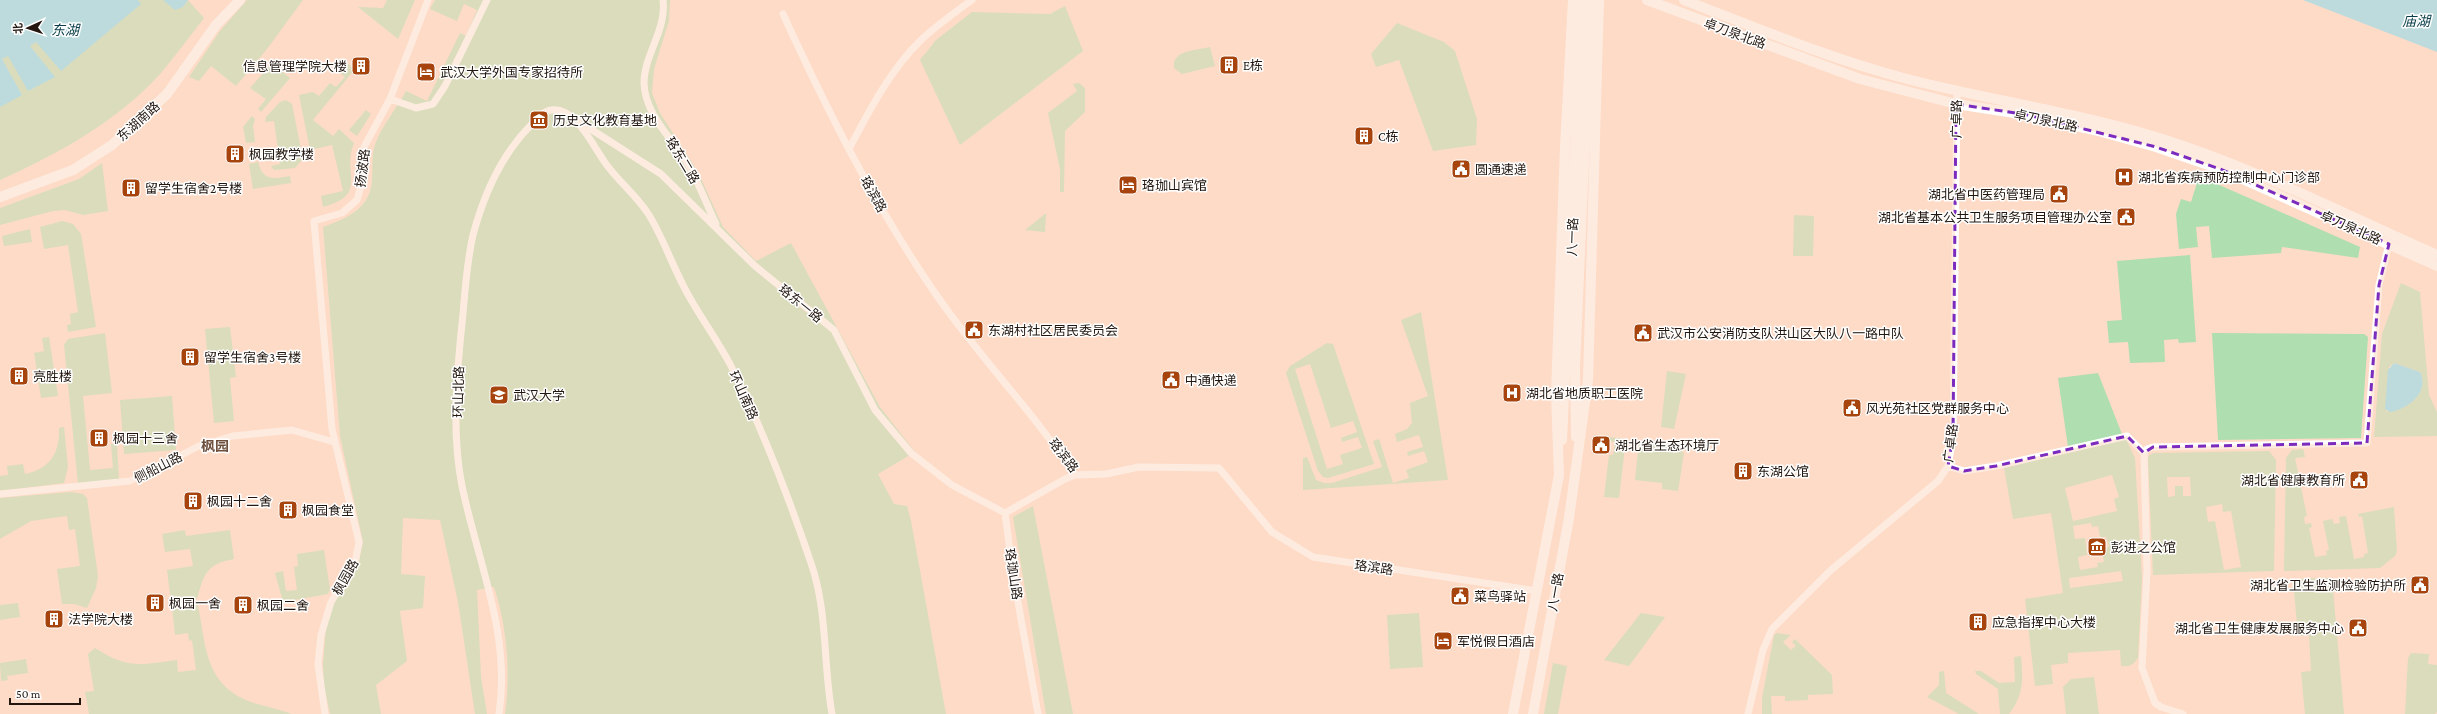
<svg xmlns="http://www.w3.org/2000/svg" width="2437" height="714" font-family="'Crimson Pro','Noto Sans SC',serif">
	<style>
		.green { fill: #afdeb0; fill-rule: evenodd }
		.water { fill: #70dcf9 }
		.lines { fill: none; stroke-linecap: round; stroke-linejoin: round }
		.street { stroke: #fff; stroke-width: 7 }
		.secondary { stroke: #fff; stroke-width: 10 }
		.marked { fill: none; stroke: #7b2cbf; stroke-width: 3; stroke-dasharray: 8 5; stroke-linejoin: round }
		.labels { text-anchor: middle; stroke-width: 3; stroke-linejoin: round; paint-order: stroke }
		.street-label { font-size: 13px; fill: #22160f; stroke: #fff }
		.poi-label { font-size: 13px; fill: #22160f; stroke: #fff; text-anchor: start }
		.water-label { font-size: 14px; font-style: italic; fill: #093d49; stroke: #fff }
		.neighbourhood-label { font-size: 14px; font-weight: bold; fill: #6d4f3e; stroke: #fff }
	</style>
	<rect width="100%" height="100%" fill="#fedbc7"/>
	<path class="green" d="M 0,0 L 188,0 L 204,18 C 190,36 176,55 161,73 C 118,121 58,154 0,180 Z
		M 247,0 L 303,0 L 267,49 L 236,86 L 211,66 L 199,81 L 189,77 L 220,31 Z
		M 387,0 L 415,0 L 398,39 L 358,7 L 383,8 Z
		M 435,0 L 670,0 L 669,21 L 654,69 L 652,93 L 660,113 L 698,172 L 723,227 L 756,261 L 791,243 L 880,407 L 915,452 L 878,474 L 894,504 L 907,506 L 911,521 L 946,714 L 505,714 C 511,672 507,627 494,587 L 477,590 L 481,677 L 487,714 L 475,714 L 458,602 L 440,520 L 403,518 L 401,574 L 425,576 L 423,608 L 400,611 L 407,661 L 376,685 L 381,714 L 330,714 L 324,686 L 323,664 L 326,626 L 334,602 L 358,566 L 363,542 L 340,436 L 323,227 C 348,218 371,208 372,179 C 373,166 371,154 376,142 C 383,124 397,108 406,91 L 427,101 L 460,33 L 466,36 L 477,10 L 464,4 L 457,21 L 430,9 Z
		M 1065,6 L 1083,51 L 960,145 L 920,60 L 936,40 L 972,12 L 1050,14 Z
		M 1397,23 L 1444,42 L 1455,51 L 1477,119 L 1476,145 L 1433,151 L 1399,60 L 1376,67 L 1371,54 Z
		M 1210,47 L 1215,66 L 1182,74 L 1174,68 C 1171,50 1198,50 1210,47 Z
		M 272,63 L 290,78 L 261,112 L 258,109 L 266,99 L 250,88 Z
		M 347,63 L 355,69 L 313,120 L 333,136 L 339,129 L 354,143 C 341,174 370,194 323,207 L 321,196 L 343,191 L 332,145 L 310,150 L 299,95 L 313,92 L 319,96 L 330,83 L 336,87 L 345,77 L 339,72 Z
		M 1079,83 L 1085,88 L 1085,112 L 1065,131 L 1064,192 L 1060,192 L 1060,169 L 1048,113 L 1077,91 L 1073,84 Z
		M 286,100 L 292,104 L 303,159 L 295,168 L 274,170 L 271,166 L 280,164 L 274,121 L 265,122 L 266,117 L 280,102 Z
		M 366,110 L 371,114 L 357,136 L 349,130 Z
		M 252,116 L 255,119 L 253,126 L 255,142 L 246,143 L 243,127 Z
		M 258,162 C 263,181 273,179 290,176 L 291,183 L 253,189 L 249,164 Z
		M 102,163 L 108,211 L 83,215 L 65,210 L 53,211 L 0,225 L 0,208 L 79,179 Z
		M 2199,176 L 2360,247 L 2358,258 L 2282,247 L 2281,253 L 2212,258 L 2209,226 L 2196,227 L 2198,247 L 2179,249 L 2176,214 L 2181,199 L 2191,202 Z
		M 1046,214 L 1045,232 L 1025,230 L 1045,214 Z
		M 1794,215 L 1814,216 L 1813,256 L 1793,256 Z
		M 62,221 L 73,224 L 81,234 L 96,327 L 68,332 L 67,325 L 71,324 L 70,314 L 78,312 L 68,245 L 44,249 L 40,227 Z
		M 30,229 L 32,242 L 4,246 L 2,236 Z
		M 2190,255 L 2196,342 L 2179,343 L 2178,339 L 2164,340 L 2165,362 L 2130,363 L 2128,342 L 2109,343 L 2107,321 L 2122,320 L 2117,261 Z
		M 2401,283 L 2420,292 L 2429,395 L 2437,412 L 2437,436 L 2374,437 L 2382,334 ZM 2394,363 L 2420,372 C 2430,393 2405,412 2386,411 L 2389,367 Z
		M 1421,312 L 1448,480 L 1303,490 L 1303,458 L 1307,457 L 1316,480 L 1324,483 L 1332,483 L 1382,467 L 1373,441 L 1379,439 L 1393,483 L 1409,478 L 1406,470 L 1428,462 L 1424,451 L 1408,456 L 1407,452 L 1423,447 L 1419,435 L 1397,442 L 1395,434 L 1407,429 L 1412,423 L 1410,403 L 1428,396 L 1401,320 Z
		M 230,327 L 236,377 L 230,378 L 234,421 L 214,423 L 205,329 Z
		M 105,333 L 112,393 L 83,396 L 90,470 L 113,468 L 111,444 L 117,444 L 119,479 L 78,484 L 64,345 L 68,339 Z
		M 2212,333 L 2364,334 L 2368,337 L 2361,438 L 2218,440 Z
		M 49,337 L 58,396 L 41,398 L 34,353 L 44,351 L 42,338 Z
		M 1327,343 L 1333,344 L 1374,464 L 1328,478 L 1323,477 L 1318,471 L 1286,373 L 1290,366 ZM 1310,364 L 1331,428 L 1353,421 L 1357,432 L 1341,438 L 1342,442 L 1358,437 L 1362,448 L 1340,455 L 1343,464 L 1327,469 L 1295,369 Z
		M 1667,371 L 1686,374 L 1674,429 L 1661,427 Z
		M 2098,373 L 2122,434 L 2068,447 L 2058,378 Z
		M 172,396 L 176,450 L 124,454 L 120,400 Z
		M 64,427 L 68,467 L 64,483 L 0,491 L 0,476 L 8,475 L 7,466 L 23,464 L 25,474 C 50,469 60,453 59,428 Z
		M 1609,437 L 1626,439 L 1619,498 L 1604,497 L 1609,455 L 1613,455 L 1615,442 L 1609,441 Z
		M 2126,439 L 2135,458 L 2142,578 L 2138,658 C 2133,665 2130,667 2121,666 L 2120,650 L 2068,653 L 2068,663 L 2051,665 L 2053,684 L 2035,686 L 2025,599 L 2063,593 L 2051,513 L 2013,519 L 2004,468 ZM 2112,475 L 2119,497 L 2114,499 L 2117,511 L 2073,521 L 2065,488 ZM 2091,523 L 2092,527 L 2098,526 L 2100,537 L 2106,537 L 2109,546 L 2102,551 L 2104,562 L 2097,563 L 2098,567 L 2080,570 L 2078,557 L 2087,555 L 2085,538 L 2075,539 L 2073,526 ZM 2121,571 L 2123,581 L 2070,588 L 2069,578 Z
		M 1639,441 L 1670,445 L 1684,453 L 1678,491 L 1662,489 L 1662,483 L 1635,480 Z
		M 2303,449 L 2305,457 L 2295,458 L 2307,516 L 2304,517 L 2305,524 L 2311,523 L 2312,527 L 2309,528 L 2315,557 L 2327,555 L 2326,551 L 2329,550 L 2323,521 L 2332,519 L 2334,524 L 2340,523 L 2339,517 L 2346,516 L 2354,559 L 2364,557 L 2364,554 L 2368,553 L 2362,516 L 2359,517 L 2358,514 L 2394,507 L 2397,551 L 2395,556 L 2380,568 L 2284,571 L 2286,458 L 2292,450 Z
		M 2269,451 L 2276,460 L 2274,571 L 2153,575 L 2148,459 L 2149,455 L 2154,453 ZM 2167,477 L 2190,477 L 2191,496 L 2183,496 L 2183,486 L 2175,486 L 2175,496 L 2168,497 ZM 2222,504 L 2223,512 L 2231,511 L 2241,567 L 2224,570 L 2215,521 L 2208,522 L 2206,507 Z
		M 71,492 L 83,494 L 87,498 L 98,576 L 96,588 L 87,608 L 74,604 L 62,604 L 57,569 L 80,566 L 75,529 L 69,530 L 67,516 L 31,521 L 0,539 L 0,498 Z
		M 1033,506 L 1073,714 L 1046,714 L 1013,517 Z
		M 185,530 L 186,536 L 230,530 L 234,559 C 207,564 204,573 197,599 L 171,602 L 167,570 L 193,566 L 190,549 L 165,552 L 162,534 Z
		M 324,550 L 330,589 L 328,594 L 283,602 L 275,573 L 283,571 L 286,591 L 297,590 L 294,567 L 298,566 L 297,554 Z
		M 2332,578 L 2344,714 L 2305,714 L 2301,672 L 2311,671 L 2309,635 L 2298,636 L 2293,579 Z
		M 18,603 L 20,617 L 0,620 L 0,605 Z
		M 198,605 C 206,647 205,685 251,702 C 265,707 279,709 292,714 L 89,714 L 85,692 L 94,691 L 88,654 L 95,648 C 128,669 139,665 177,660 L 178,672 L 196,670 L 192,640 L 189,641 L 188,633 L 175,635 L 172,608 Z
		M 1419,613 L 1423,667 L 1390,669 L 1387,615 Z
		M 1641,613 L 1665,617 L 1629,666 L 1604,660 Z
		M 1777,633 L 1791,635 L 1783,642 L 1791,650 L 1796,646 L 1792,642 L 1795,639 L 1832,675 L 1833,694 L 1808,695 L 1808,700 L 1785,701 L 1785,696 L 1771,696 L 1772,714 L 1762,714 L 1762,698 L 1774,635 Z
		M 2411,653 L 2429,654 L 2428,664 L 2437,665 L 2437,712 L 2435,714 L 2405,714 L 2408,658 Z
		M 2021,656 C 2023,679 2024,695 2009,714 L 2000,714 L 1998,689 L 1976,674 L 1975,671 L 1981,671 L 1999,683 L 2015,682 L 2014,657 Z
		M 26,659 L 28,673 L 7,676 L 8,680 L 1,681 L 0,663 Z
		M 1553,663 L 1567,666 L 1558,714 L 1544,714 Z
		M 1944,671 L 1946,693 L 1979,714 L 1959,714 L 1927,697 L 1939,685 L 1939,672 Z
		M 2094,677 L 2099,714 L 2066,714 L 2063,687 L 2071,679 Z"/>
	<path class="water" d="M 0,0 L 138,0 L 141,4 L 61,71 L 36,42 L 30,46 L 55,77 L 28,91 L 8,56 L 2,59 L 22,95 L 0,107 Z
		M 163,0 L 188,0 L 183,7 L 175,10 Z
		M 2303,0 L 2437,0 L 2437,52 Z
		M 2394,363 L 2420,372 C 2430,393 2407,409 2390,412 L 2385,409 L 2388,370 Z"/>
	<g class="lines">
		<path class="street" d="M 663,0 C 667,29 644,55 644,83 C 645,116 674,140 689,166 C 699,184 707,205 716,224
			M 783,14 C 827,110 875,206 935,293 C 978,356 1033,411 1075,475 L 1106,474 L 1139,467 L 1219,468 L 1272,532 L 1313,557 L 1537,591
			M 390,99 L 416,108 L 433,104 L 445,86 L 487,0
			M 578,121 L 661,174 L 755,266 L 834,330 L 875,410 L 911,453 L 952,485 L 1005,513
			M 849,149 C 869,111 890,70 921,40 C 937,25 954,13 972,0
			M 1948,466 L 1964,471 L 1996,466 L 2127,436 L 2144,453
			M 0,494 L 130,481 L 199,446 L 233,436 L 292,430 L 334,442
			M 1005,513 L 1013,574 L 1038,714
			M 1005,513 L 1065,479 L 1075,475
			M 325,714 L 318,664 L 321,635 L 331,602 L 355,563 L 359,542 L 332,429 L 314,221 L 342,213 L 357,200 L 361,186 L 364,147 L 390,99 L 428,0
			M 499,714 C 511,634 478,563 462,486 C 451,431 457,370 463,314 C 465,288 467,261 473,235 C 484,194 501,155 531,125 C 537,119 544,110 552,110 C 576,107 594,148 606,164 C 619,182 637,196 649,215 C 665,241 674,271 690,298 C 703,321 719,343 731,366 C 762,428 789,498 811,563 C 828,612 823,664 832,714
			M 1748,714 L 1763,650 L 1772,629 L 1831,570 L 1938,481 L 1948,466 L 1953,437 L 1957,91
			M 2183,714 L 2161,707 L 2155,703 L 2142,668 L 2147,571 L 2144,453 L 2147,449 L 2153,447 L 2367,443 L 2379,285 L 2389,244"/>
		<path class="secondary" d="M 1647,0 L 1860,79 L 1956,104 L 2028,115 L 2102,132 L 2156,147 L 2220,169 L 2437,266
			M 1684,0 C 1757,28 1830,59 1907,79 C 1989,100 2074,112 2156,137 C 2253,167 2344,214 2437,255
			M 0,197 L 73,170 L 112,145 L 167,94 L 216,25 L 240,0
			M 1576,437 L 1575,367 L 1591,0
			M 1562,440 L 1582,0
			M 1513,714 L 1559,475 L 1556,394 L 1565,147 L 1573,0
			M 1533,714 L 1569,518 L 1588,380 L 1599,0"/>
	</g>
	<path d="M0 0H2437V714H0ZM 1956,104 L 2028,115 L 2156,147 L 2220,169 L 2389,244 L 2379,285 L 2367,443 L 2153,447 L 2144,453 L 2127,436 L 1996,466 L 1964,471 L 1948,466 L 1953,437 Z" fill="#fedbc7" fill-opacity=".55" fill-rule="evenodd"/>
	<path class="marked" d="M 1956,104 L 2028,115 L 2156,147 L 2220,169 L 2389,244 L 2379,285 L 2367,443 L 2153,447 L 2144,453 L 2127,436 L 1996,466 L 1964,471 L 1948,466 L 1953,437 Z"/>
	<defs>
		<g id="building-square" transform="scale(1)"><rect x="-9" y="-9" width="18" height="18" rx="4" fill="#a7440e" stroke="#fff"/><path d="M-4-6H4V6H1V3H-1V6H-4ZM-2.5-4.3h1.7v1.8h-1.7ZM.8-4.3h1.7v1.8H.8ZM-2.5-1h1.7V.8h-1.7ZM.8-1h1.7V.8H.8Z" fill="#fff"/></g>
		<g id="hotel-square" transform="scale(1)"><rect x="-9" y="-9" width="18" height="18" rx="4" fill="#a7440e" stroke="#fff"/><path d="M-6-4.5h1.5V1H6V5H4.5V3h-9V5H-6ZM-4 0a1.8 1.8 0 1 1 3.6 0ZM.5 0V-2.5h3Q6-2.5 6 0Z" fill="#fff"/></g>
		<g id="museum-square" transform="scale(1)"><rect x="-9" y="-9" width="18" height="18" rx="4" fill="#a7440e" stroke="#fff"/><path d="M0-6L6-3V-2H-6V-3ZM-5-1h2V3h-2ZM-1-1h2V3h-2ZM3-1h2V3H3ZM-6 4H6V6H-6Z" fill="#fff"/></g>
		<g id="civic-square" transform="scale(1)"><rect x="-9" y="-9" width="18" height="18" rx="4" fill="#a7440e" stroke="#fff"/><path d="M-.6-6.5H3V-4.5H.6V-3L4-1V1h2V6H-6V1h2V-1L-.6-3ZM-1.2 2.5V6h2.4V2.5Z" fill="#fff"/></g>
		<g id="hospital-square" transform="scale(1)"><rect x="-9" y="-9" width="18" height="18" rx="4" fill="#a7440e" stroke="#fff"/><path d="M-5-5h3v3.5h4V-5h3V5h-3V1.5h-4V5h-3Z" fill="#fff"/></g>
		<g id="university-square" transform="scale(1)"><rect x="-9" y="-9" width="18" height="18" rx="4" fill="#a7440e" stroke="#fff"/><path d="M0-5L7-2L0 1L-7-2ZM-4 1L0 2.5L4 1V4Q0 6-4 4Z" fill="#fff"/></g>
	</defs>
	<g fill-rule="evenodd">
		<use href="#building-square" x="1229" y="65"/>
		<use href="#building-square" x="361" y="66"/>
		<use href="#hotel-square" x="426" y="72"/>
		<use href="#museum-square" x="539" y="120"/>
		<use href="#building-square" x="1364" y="136"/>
		<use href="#building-square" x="235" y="154"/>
		<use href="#civic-square" x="1461" y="169"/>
		<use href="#hospital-square" x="2124" y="177"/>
		<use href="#hotel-square" x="1128" y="185"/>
		<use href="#building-square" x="131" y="188"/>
		<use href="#civic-square" x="2059" y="194"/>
		<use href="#civic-square" x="2126" y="217"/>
		<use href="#civic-square" x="974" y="330"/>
		<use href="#civic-square" x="1643" y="333"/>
		<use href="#building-square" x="190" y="357"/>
		<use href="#building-square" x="19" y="376"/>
		<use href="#civic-square" x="1171" y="380"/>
		<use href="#hospital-square" x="1512" y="393"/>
		<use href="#university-square" x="499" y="395"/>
		<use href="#civic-square" x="1852" y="408"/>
		<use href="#building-square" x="99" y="438"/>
		<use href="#civic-square" x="1601" y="445"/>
		<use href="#building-square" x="1743" y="471"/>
		<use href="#civic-square" x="2359" y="480"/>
		<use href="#building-square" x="193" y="501"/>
		<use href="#building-square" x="288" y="510"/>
		<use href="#museum-square" x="2097" y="547"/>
		<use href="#civic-square" x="2420" y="585"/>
		<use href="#civic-square" x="1460" y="596"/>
		<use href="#building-square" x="155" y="603"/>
		<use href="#building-square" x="243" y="605"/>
		<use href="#building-square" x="54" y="619"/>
		<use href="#building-square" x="1978" y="622"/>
		<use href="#civic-square" x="2358" y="628"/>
		<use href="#hotel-square" x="1443" y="641"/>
	</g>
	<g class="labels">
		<g class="street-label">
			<text transform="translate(1735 33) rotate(20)" y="5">卓刀泉北路</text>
			<text transform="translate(1956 119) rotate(-89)" y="5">广卓路</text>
			<text transform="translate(2046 120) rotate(12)" y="5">卓刀泉北路</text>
			<text transform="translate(138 121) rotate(-42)" y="5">东湖南路</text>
			<text transform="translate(683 160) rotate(59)" y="5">珞东二路</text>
			<text transform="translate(362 168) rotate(-83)" y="5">扬波路</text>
			<text transform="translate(874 194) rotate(61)" y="5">珞滨路</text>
			<text transform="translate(2351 227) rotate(24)" y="5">卓刀泉北路</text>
			<text transform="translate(1572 237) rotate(-88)" y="5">八一路</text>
			<text transform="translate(801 303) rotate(39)" y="5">珞东一路</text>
			<text transform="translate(458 392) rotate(-89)" y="5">环山北路</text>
			<text transform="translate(744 395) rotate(66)" y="5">环山南路</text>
			<text transform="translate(1950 443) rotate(-83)" y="5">广卓路</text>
			<text transform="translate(1064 455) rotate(53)" y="5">珞滨路</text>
			<text transform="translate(158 467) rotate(-27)" y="5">侧船山路</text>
			<text transform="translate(1374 567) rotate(8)" y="5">珞滨路</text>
			<text transform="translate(1014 574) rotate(81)" y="5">珞珈山路</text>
			<text transform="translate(345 577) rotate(-61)" y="5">枫园路</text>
			<text transform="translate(1555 592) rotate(-80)" y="5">八一路</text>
		</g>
		<g class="poi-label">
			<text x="1243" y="70">E栋</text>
			<text x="347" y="71" text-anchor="end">信息管理学院大楼</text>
			<text x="440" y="77">武汉大学外国专家招待所</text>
			<text x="553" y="125">历史文化教育基地</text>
			<text x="1378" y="141">C栋</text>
			<text x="249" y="159">枫园教学楼</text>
			<text x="1475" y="174">圆通速递</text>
			<text x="2138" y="182">湖北省疾病预防控制中心门诊部</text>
			<text x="1142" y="190">珞珈山宾馆</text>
			<text x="145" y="193">留学生宿舍2号楼</text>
			<text x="2045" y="199" text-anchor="end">湖北省中医药管理局</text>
			<text x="2112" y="222" text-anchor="end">湖北省基本公共卫生服务项目管理办公室</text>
			<text x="988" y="335">东湖村社区居民委员会</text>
			<text x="1657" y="338">武汉市公安消防支队洪山区大队八一路中队</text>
			<text x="204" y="362">留学生宿舍3号楼</text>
			<text x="33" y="381">亮胜楼</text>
			<text x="1185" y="385">中通快递</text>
			<text x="1526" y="398">湖北省地质职工医院</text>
			<text x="513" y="400">武汉大学</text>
			<text x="1866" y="413">风光苑社区党群服务中心</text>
			<text x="113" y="443">枫园十三舍</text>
			<text x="1615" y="450">湖北省生态环境厅</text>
			<text x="1757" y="476">东湖公馆</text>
			<text x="2345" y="485" text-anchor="end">湖北省健康教育所</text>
			<text x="207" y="506">枫园十二舍</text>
			<text x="302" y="515">枫园食堂</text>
			<text x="2111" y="552">彭进之公馆</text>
			<text x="2406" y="590" text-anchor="end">湖北省卫生监测检验防护所</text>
			<text x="1474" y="601">菜鸟驿站</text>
			<text x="169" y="608">枫园一舍</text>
			<text x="257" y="610">枫园二舍</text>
			<text x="68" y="624">法学院大楼</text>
			<text x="1992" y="627">应急指挥中心大楼</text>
			<text x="2344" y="633" text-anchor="end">湖北省卫生健康发展服务中心</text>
			<text x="1457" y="646">军悦假日酒店</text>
		</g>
		<g class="water-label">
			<text x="2416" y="26">庙湖</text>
			<text x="65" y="35">东湖</text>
		</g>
		<g class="neighbourhood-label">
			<text x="215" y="451">枫园</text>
		</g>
	</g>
	<g transform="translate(28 28) rotate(267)" stroke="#ffffff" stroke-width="3" paint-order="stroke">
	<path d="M0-3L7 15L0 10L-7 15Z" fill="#22160f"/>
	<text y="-6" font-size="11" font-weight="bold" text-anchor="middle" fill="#22160f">北</text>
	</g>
	<path d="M10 698v6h70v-6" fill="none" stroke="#22160f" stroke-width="2"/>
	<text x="16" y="698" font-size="12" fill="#22160f" stroke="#ffffff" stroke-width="3" paint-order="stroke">50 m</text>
</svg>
